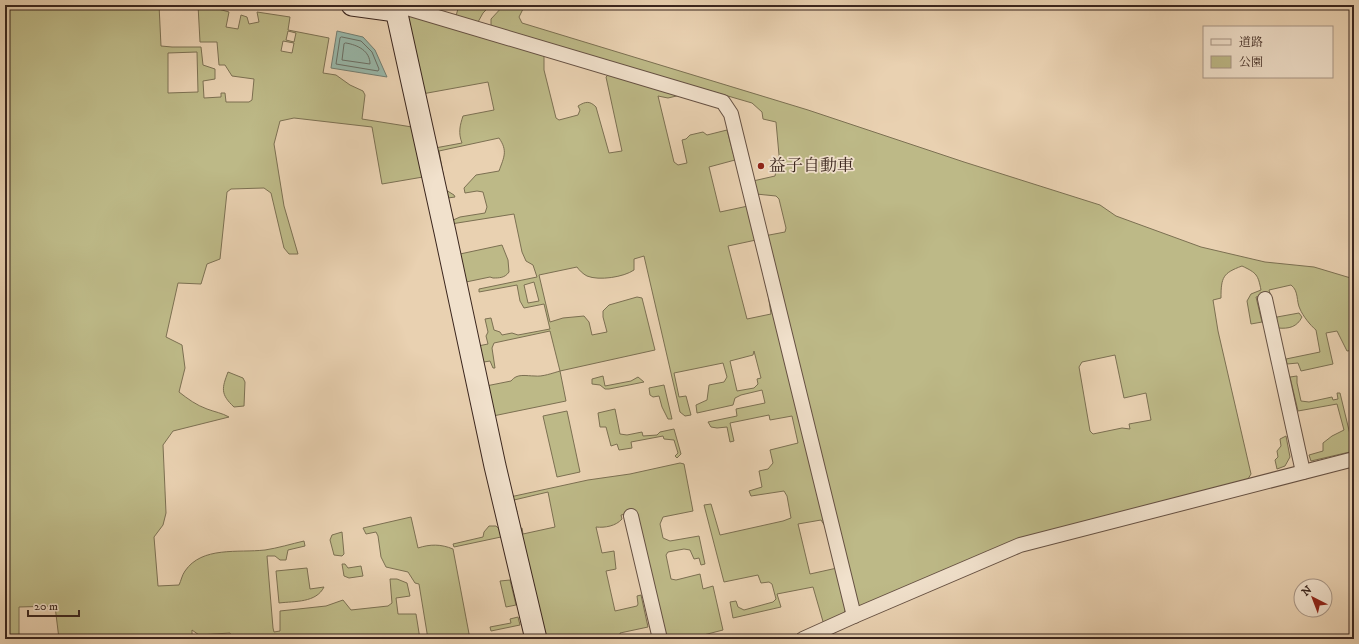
<svg xmlns="http://www.w3.org/2000/svg" width="1359" height="644" font-family="'IM FELL DW Pica','Noto Serif JP',serif">
<style>
.green{fill:#bdb987;stroke:#7c7052;fill-rule:evenodd}
.water{fill:#98b7a9;stroke:#737d71}
.lines{fill:none;stroke-linecap:round;stroke-linejoin:round}
.shore{stroke:#6a6e64;stroke-width:1}
.street-casing{stroke:#665143;stroke-width:16}
.secondary-casing{stroke:#3b261e;stroke-width:23}
.street{stroke:#f1e1cc;stroke-width:14}
.secondary{stroke:#f1e1cc;stroke-width:21}
.poi-dot{fill:#8f2418;stroke:#f1e1cc;stroke-width:1.5}
.labels{text-anchor:middle;dominant-baseline:central;stroke-width:3.5;stroke-linejoin:round;paint-order:stroke}
.poi-label{font-size:17px;fill:#3b261e;stroke:#f1e1cc;text-anchor:start}
</style>
<rect width="100%" height="100%" fill="#e9d1b1"/>
<filter id="stains"><feTurbulence type="fractalNoise" baseFrequency=".005" numOctaves="4"/><feColorMatrix values="0 0 0 0 .2 0 0 0 0 .09 0 0 0 0 .02 0 0 0 .5 -.17"/></filter>
<radialGradient id="worn" r=".72"><stop offset=".6" stop-color="#630" stop-opacity="0"/><stop offset="1" stop-color="#630" stop-opacity=".3"/></radialGradient>
<!-- green -->
<g class="green">
<path d="M 5,5 L 159,5 L 161,46 L 172,47 L 201,47 L 203,65 L 215,69 L 215,79 L 203,81 L 204,98 L 221,97 L 221,93 L 225,93 L 226,102 L 249,102 L 252,100 L 254,79 L 232,76 L 225,65 L 219,65 L 217,42 L 200,42 L 198,5 L 204,5 L 229,12 L 226,27 L 238,29 L 241,15 L 247,17 L 249,24 L 259,22 L 257,12 L 290,17 L 288,30 L 329,38 L 323,73 L 336,75 L 350,85 L 363,91 L 365,95 L 362,119 L 412,127 L 423,177 L 382,184 L 372,127 L 294,118 L 280,121 L 274,144 L 278,169 L 284,206 L 298,254 L 289,254 L 284,248 L 271,193 L 264,188 L 231,189 L 227,192 L 220,259 L 207,264 L 201,284 L 178,283 L 166,337 L 182,345 L 185,368 L 179,392 C 188,399 196,405 207,409 C 215,412 222,413 229,417 L 173,431 L 163,445 L 166,513 L 163,525 L 154,537 L 158,586 L 179,585 C 181,581 182,575 185,571 C 202,546 238,553 265,550 C 278,548 291,544 304,541 L 305,546 L 288,550 L 286,560 L 280,560 L 275,556 L 267,556 L 273,628 L 274,632 L 280,631 L 280,611 L 326,606 L 343,600 L 351,610 L 388,606 L 392,603 L 390,579 L 397,579 L 407,583 L 410,596 L 396,598 L 398,614 L 416,614 L 420,639 L 233,639 L 230,633 L 199,635 L 192,630 L 192,639 L 59,639 L 55,606 L 19,607 L 19,639 L 5,639 ZM 288,31 L 296,33 L 294,42 L 286,40 ZM 283,41 L 294,43 L 292,53 L 281,51 ZM 197,52 L 198,92 L 168,93 L 168,53 Z"/>
<polygon points="459,5 491,5 483,13 478,22 456,16"/>
<path d="M 504,5 L 525,5 L 519,17 L 522,23 L 808,110 L 964,162 L 1100,205 L 1116,216 L 1201,247 L 1265,262 L 1314,267 L 1354,279 L 1354,350 L 1347,351 L 1337,331 L 1326,333 L 1333,364 L 1301,371 L 1298,363 L 1287,364 L 1286,359 L 1320,352 L 1316,330 C 1310,325 1303,316 1300,309 C 1296,301 1299,291 1291,285 L 1269,290 L 1270,294 L 1256,297 L 1262,322 L 1251,324 L 1247,301 L 1251,294 L 1261,290 C 1258,275 1257,273 1242,266 C 1223,273 1221,277 1221,298 L 1213,300 L 1218,331 L 1251,474 L 1248,479 L 1146,507 L 861,607 L 856,602 L 842,552 L 821,520 L 798,524 L 810,574 L 837,568 L 847,607 L 842,616 L 824,625 L 813,587 L 777,594 L 781,607 L 733,618 L 730,602 L 736,601 L 738,607 L 744,610 L 773,602 L 776,599 L 772,584 L 769,582 L 761,583 L 758,575 L 724,582 L 704,505 L 711,504 L 720,535 L 783,521 L 791,518 L 787,496 L 784,491 L 751,496 L 749,491 L 762,487 L 759,471 L 768,469 L 773,463 L 770,450 L 798,443 L 792,416 L 770,420 L 769,415 L 730,423 L 734,441 L 730,442 L 727,427 L 717,428 L 711,427 L 708,422 L 737,416 L 736,409 L 765,403 L 762,390 L 741,395 L 735,398 L 733,405 L 697,413 L 696,405 L 707,400 L 709,385 L 724,382 L 727,377 L 723,363 L 674,373 L 679,397 L 686,396 L 691,415 L 685,416 L 680,412 L 644,256 L 634,259 L 634,270 C 624,277 599,281 587,276 C 583,274 579,270 577,267 L 539,275 L 550,322 L 563,318 L 584,316 L 589,322 L 592,335 L 607,332 L 603,317 L 603,311 L 609,305 L 637,297 L 642,298 L 655,350 L 560,371 L 566,401 L 493,416 L 486,386 L 511,381 C 517,373 526,376 535,376 C 542,377 553,373 560,371 L 550,331 L 494,343 L 492,348 L 495,368 L 493,368 L 490,361 L 484,362 L 481,360 L 478,346 L 488,344 L 486,336 L 488,332 L 485,319 L 491,318 L 494,330 L 500,332 L 502,335 L 512,333 L 518,335 L 550,329 L 544,304 L 524,308 L 520,301 L 517,285 L 479,292 L 479,289 L 537,277 L 533,265 L 526,261 L 522,252 L 514,214 L 451,224 L 451,221 L 460,217 L 485,213 L 487,207 L 483,192 L 477,191 L 465,193 L 464,188 L 476,175 L 499,171 C 504,157 508,151 499,138 L 439,151 L 446,190 L 454,195 L 455,197 L 448,198 L 445,195 L 435,148 L 462,143 C 458,133 460,125 463,116 L 494,110 L 488,82 L 422,94 L 408,18 L 412,15 L 544,55 L 544,70 L 556,118 L 559,120 L 578,115 L 580,110 L 578,106 C 586,101 590,101 596,107 L 609,153 L 622,151 L 606,77 L 610,73 L 685,94 L 668,98 L 658,96 L 674,162 L 678,165 L 687,163 L 682,140 L 686,139 L 690,135 L 703,132 L 707,135 L 727,130 L 735,160 L 709,167 L 720,212 L 748,206 L 756,240 L 728,246 L 747,319 L 771,314 L 763,260 L 764,236 L 785,232 L 786,228 L 779,199 L 776,196 L 756,194 L 753,181 L 775,176 L 779,155 L 776,122 L 763,119 L 762,112 L 752,103 L 491,27 L 491,19 ZM 534,282 L 539,301 L 528,303 L 524,285 ZM 754,351 L 761,378 L 757,379 L 758,384 L 754,388 L 737,391 L 730,361 L 753,355 ZM 1115,355 L 1124,398 L 1146,393 L 1151,420 L 1129,424 L 1130,429 L 1122,428 L 1093,434 L 1090,431 L 1079,367 L 1082,362 Z"/>
<path d="M 502,245 L 508,260 L 509,272 C 505,278 499,278 493,278 L 490,277 L 466,282 L 460,254 Z"/>
<path d="M 1299,313 L 1302,317 C 1297,327 1289,329 1278,328 L 1276,323 L 1277,317 Z"/>
<path d="M 228,372 L 243,378 L 245,382 L 244,406 L 234,407 C 220,394 222,388 228,372 Z"/>
<polygon points="603,376 605,386 631,381 638,377 644,382 609,389 605,389 600,385 592,384 592,379"/>
<polygon points="1297,376 1297,383 1301,401 1309,402 1332,397 1333,400 1338,399 1337,393 1340,393 1354,451 1311,461 1309,455 1323,451 1323,443 1332,436 1344,430 1337,404 1298,411 1290,377"/>
<polygon points="664,385 672,419 668,419 662,407 659,396 653,397 650,395 649,388"/>
<polygon points="615,409 620,434 627,435 642,432 643,436 657,435 660,432 674,429 681,454 677,458 675,456 678,453 674,440 664,439 663,436 631,442 632,448 619,450 617,444 611,446 606,427 600,427 598,413"/>
<polygon points="567,411 580,472 557,477 543,416"/>
<polygon points="1286,436 1290,457 1285,466 1277,469 1275,460 1278,457 1277,451 1281,446 1280,439"/>
<path d="M 680,463 L 684,464 L 693,511 L 663,517 L 660,524 L 663,538 L 670,541 L 699,536 L 705,564 L 701,565 L 699,558 L 694,559 L 690,550 L 684,549 L 668,552 L 666,555 L 671,579 L 676,580 L 700,574 L 703,589 L 713,586 L 723,630 L 688,639 L 665,639 L 636,512 L 621,515 L 622,519 C 616,526 605,528 596,527 L 602,553 L 614,551 L 616,569 L 606,571 L 615,611 L 637,606 L 638,604 L 637,596 L 641,595 L 648,627 L 620,633 L 621,639 L 546,639 L 519,529 L 522,528 L 523,534 L 555,527 L 548,492 L 514,500 L 517,512 L 514,513 L 510,497 L 588,480 L 630,474 Z"/>
<path d="M 411,517 L 418,548 C 430,544 441,544 453,549 L 470,639 L 428,639 L 419,584 L 415,583 L 408,572 L 386,567 L 381,557 L 378,536 L 376,532 L 366,534 L 363,528 Z"/>
<polygon points="489,526 496,526 499,529 501,537 454,547 453,544 483,537 484,532"/>
<polygon points="342,532 344,554 342,556 334,555 330,540 332,535"/>
<polygon points="342,564 345,564 348,568 361,566 363,576 349,578 344,576"/>
<path d="M 307,568 L 310,589 L 324,587 C 316,603 295,601 279,603 L 276,571 Z"/>
<polygon points="510,580 516,605 506,607 500,581"/>
<polygon points="518,617 520,625 491,631 490,627 511,623 510,619"/>
</g>
<!-- water -->
<polygon class="water" points="337,31 363,37 375,50 387,77 331,68"/>
<g class="lines">
<!-- shore -->
<g class="shore">
<polygon points="342,37 361,41 372,52 379,69 378,71 336,64 340,38"/>
<path d="M 346,43 C 358,45 370,51 370,64 L 342,60 L 344,44 Z"/>
</g>
<!-- street casing -->
<g class="street-casing">
<g id="street">
<polyline points="397,5 723,102 731,114 854,616"/>
<polyline points="1265,299 1303,472"/>
<polyline points="631,516 660,639"/>
<polyline points="803,639 854,616 1020,545 1354,459"/>
</g>
</g>
<!-- secondary casing -->
<g class="secondary-casing">
<g id="secondary">
<polyline points="352,5 396,11"/>
<polyline points="395,5 445,232 495,466 536,639"/>
</g>
</g>
<!-- street -->
<use href="#street" class="street"/>
<!-- secondary -->
<use href="#secondary" class="secondary"/>
</g>
<!-- markers -->
<circle class="poi-dot" cx="761" cy="166" r="4"/>
<g class="labels">
<!-- poi labels -->
<g class="poi-label">
<text x="769" y="166">益子自動車</text>
</g>
</g>
<!-- margin -->
<rect width="1359" height="644" fill="none" stroke="#e9d1b1" stroke-width="20"/>
<rect x="6" y="6" width="1347" height="632" fill="none" stroke="#3b261e" stroke-width="2"/>
<rect x="10" y="10" width="1339" height="624" fill="none" stroke="#3b261e"/>
<!-- legend -->
<rect x="1203" y="26" width="130" height="52" fill="#f1e1cc" stroke="#a89686"/>
<rect x="1211" y="39" width="20" height="6" fill="#f1e1cc" stroke="#a89686"/>
<text x="1239" y="46" font-size="12" fill="#3b261e">道路</text>
<rect x="1211" y="56" width="20" height="12" fill="#bdb987" stroke="#a89686"/>
<text x="1239" y="66" font-size="12" fill="#3b261e">公園</text>
<!-- north arrow -->
<g transform="translate(1313 598) rotate(318)"><circle r="19" fill="#f1e1cc" stroke="#a89686"/>
<path d="M0-3L7 15L0 10L-7 15Z" fill="#8f2418"/>
<text y="-6" font-size="11" font-weight="bold" text-anchor="middle" fill="#3b261e">N</text>
</g>
<!-- scale -->
<path d="M28 610v6h51v-6" fill="none" stroke="#3b261e" stroke-width="2"/>
<text x="34" y="610" font-size="12" fill="#3b261e" stroke="#f1e1cc" stroke-width="3" paint-order="stroke">20 m</text>
<rect width="100%" height="100%" filter="url(#stains)"/>
<rect width="100%" height="100%" fill="url(#worn)"/>
</svg>
